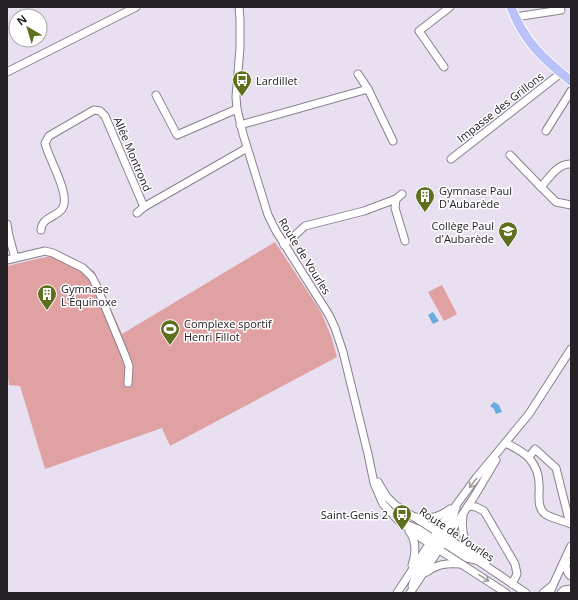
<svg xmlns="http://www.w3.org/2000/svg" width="578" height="600" font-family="'Open Sans',sans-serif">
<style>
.pitch{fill:#dfa1a1}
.water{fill:#69addf}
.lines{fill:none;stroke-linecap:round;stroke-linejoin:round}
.minor-casing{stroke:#88808e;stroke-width:9}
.major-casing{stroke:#fff;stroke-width:11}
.minor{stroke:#fff;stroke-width:7}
.major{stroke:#bbc2f9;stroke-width:9}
.oneway{stroke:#9c9b9d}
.labels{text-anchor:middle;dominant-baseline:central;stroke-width:3;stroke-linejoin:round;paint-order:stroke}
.poi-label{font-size:11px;fill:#242026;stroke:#fff;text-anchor:start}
.street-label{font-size:11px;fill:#242026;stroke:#fff}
</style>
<rect width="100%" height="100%" fill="#e8dff0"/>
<!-- pitch -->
<g class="pitch">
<polygon points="275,242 321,312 331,336 337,357 170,446 162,428 45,469 20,386 9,385 7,369 7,266 63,253 94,271 122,334"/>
<polygon points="442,285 457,314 444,321 428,292"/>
</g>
<!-- water -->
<g class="water">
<polygon points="433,312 439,321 433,324 428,315"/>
<polygon points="494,402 499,405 502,412 496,414 494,409 490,406"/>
</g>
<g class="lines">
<!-- minor casing -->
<g class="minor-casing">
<g id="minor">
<polyline points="239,7 240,19 240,48 236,97 237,109 243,134 268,215 276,231 329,315 335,328 343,352 368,454 374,483 383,504 397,519 418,536 506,593"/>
<polyline points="515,17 561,10"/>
<polyline points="444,67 419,31 450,7"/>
<polyline points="7,72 136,7"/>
<polyline points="358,74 368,89"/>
<polyline points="156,95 177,135 237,109"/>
<polyline points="240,125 368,89 393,141"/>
<polyline points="546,131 571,91"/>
<polyline points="510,155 541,187"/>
<polyline points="451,159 561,73"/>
<path d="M 571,164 C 558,163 549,178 541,187 L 556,202 L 571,205"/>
<polyline points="396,199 395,208 405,241"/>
<polyline points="137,213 144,207 247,148"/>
<polyline points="7,224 9,236 15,258"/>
<path d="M 41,230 C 42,217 55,218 62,209 C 72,196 48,158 45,143 L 49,136 L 94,110 L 100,111 L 105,116 L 144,207"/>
<polyline points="284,245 305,226 364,211 396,199 402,194"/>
<polyline points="7,260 45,251 53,253 83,268 92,277 96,285 125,355 129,366 128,383"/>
<path d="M 506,443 C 513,447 524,452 529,458 C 535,465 539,475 539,484 C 540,493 536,507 545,514 C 551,518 564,521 571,524"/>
<polyline points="529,457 535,449 556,468 568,516 571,518"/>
<polyline points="378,482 387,497 395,505 455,543 470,553 477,560 526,593"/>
<polyline points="468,506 476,507 484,511 515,564 517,574 512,584"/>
<path d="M 463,516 C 461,526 463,541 471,549 C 476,554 482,558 486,564"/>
<path d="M 415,517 C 428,520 440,517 450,509"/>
<polyline points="408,525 418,529 435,540 444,543 467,558 476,560"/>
<path d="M 409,531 C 416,540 416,553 412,565"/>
<path d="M 567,561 C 565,566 566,572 571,576"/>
<path d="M 427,572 C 437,564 447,563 460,564"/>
<polyline points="412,586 416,574 435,547 439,537 453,517 456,508"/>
<polyline points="397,593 443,523 476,478 529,414 571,349"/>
<polyline points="410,593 474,497 496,460"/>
<polyline points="543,593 553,585"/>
<polyline points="550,593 553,585 571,546"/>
<polyline points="561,593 564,590 571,589"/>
</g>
</g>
<!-- major casing -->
<g class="major-casing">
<path id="major" d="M 511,7 C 524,41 543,59 571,81"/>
</g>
<!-- minor -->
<use href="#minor" class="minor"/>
<!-- major -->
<use href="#major" class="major"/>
</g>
<!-- one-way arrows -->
<defs><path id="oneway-shaft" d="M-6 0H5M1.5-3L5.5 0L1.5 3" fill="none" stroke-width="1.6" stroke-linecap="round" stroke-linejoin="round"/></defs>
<g class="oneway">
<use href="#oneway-shaft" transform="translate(473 483) rotate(128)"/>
<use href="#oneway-shaft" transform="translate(484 578) rotate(34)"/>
</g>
<!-- icons -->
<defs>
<g id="bus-pin" transform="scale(1)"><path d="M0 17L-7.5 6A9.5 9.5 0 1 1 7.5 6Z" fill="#5e701e" stroke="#fff"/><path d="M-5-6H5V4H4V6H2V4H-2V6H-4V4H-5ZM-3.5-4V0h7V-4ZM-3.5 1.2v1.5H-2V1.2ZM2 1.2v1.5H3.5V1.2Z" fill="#fff"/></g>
<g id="building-pin" transform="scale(1)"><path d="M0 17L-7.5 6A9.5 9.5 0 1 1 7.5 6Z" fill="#5e701e" stroke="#fff"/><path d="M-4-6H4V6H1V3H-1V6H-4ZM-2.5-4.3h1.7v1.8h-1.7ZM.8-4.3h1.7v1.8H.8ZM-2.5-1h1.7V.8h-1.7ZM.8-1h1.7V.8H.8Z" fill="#fff"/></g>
<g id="school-pin" transform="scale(1)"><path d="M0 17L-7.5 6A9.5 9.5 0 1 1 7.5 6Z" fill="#5e701e" stroke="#fff"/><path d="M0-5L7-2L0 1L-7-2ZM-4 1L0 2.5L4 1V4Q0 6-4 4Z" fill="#fff"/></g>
<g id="stadium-pin" transform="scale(1)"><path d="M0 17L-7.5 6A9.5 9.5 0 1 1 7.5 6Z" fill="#5e701e" stroke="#fff"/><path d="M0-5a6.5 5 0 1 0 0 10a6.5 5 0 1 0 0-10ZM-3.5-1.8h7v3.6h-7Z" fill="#fff"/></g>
</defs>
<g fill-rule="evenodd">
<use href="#bus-pin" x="242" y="80"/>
<use href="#building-pin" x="425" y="196"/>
<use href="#school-pin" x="508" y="231"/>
<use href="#building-pin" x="47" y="294"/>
<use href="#stadium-pin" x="170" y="329"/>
<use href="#bus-pin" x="402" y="514"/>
</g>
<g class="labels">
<!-- poi labels -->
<g class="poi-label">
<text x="256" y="80">Lardillet</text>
<text x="439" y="190">Gymnase Paul<tspan x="439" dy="13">D'Aubarède</tspan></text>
<text x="494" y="225" text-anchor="end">Collège Paul<tspan x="494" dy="13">d'Aubarède</tspan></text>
<text x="61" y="288">Gymnase<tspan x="61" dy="13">L'Équinoxe</tspan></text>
<text x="184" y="323">Complexe sportif<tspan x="184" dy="13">Henri Fillot</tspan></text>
<text x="388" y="514" text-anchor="end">Saint-Genis 2</text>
</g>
<!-- street labels -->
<g class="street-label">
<text transform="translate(500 107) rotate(-38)">Impasse des Grillons</text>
<text transform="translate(133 154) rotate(67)">Allée Montrond</text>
<text transform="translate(305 256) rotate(58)">Route de Vourles</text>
<text transform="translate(457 534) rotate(34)">Route de Vourles</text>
</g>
</g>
<!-- border -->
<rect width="578" height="600" fill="none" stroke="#242026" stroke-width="16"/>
<!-- north arrow -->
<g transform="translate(28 28) rotate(322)"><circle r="19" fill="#ffffff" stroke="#a7a6a8"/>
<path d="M0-3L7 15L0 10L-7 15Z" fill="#5e701e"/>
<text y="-6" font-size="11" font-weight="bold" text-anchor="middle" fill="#242026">N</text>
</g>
</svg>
